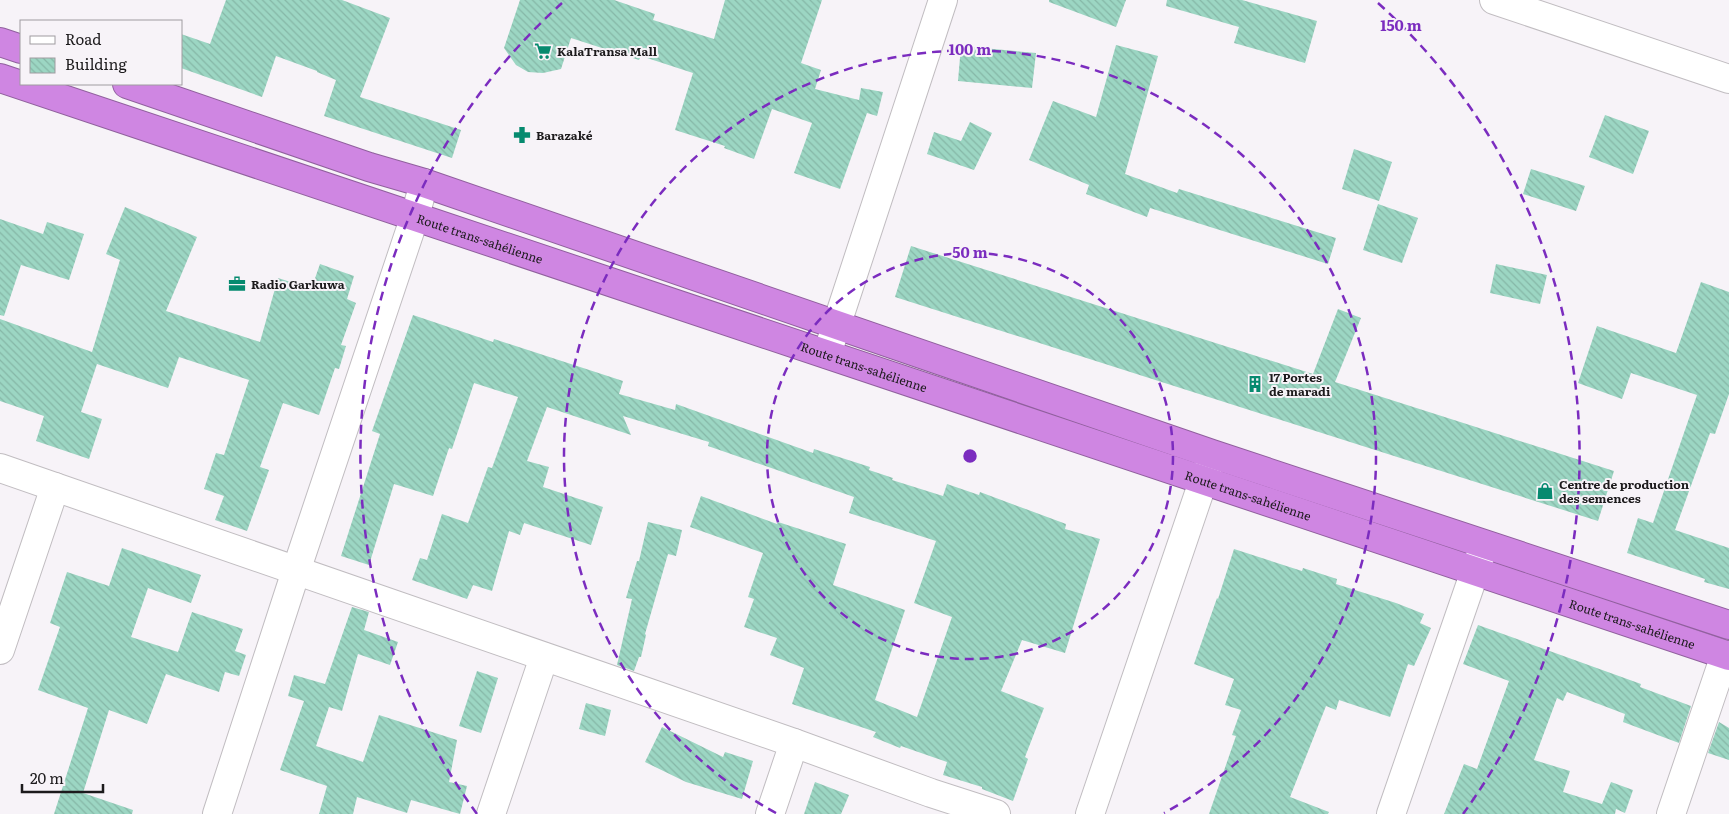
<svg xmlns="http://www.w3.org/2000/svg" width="1729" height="814" font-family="Literata,serif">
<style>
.building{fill:url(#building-back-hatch)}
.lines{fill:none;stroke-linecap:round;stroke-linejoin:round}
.minor-casing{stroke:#c1bdc1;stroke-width:30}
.highway-casing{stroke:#90609d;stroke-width:30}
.minor{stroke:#fff;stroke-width:28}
.highway{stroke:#cf86e2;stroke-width:28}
.ring{fill:none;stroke:#7b2cbf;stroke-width:2.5;stroke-dasharray:9 6}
.labels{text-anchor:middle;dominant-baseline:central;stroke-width:4;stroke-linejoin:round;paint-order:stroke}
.poi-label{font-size:12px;font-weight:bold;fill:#1c1a1c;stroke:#f7f3f8;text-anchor:start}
.street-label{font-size:12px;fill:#1c1a1c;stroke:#f7f3f8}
.centre{fill:#7b2cbf;stroke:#f7f3f8;stroke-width:2.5}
.ring-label{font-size:15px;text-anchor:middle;font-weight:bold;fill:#7b2cbf;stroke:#f7f3f8;stroke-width:4;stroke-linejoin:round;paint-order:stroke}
</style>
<defs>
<pattern id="building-back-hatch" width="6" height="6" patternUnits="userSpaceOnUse" patternTransform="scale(1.25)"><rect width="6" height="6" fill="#9cd6c3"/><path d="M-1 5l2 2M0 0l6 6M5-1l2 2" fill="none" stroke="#86b7a7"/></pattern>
</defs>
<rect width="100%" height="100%" fill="#f7f3f8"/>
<!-- building -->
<g class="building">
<polygon points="226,0 342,0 390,18 360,97 461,130 452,158 324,116 336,80 317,72 317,71 276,56 262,97 181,68 181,34 210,44"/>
<polygon points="520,0 614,0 655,14 653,20 714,39 725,0 822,0 801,63 821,70 815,89 859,100 861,88 883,92 877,116 867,113 840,189 794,173 812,123 772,109 754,159 724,148 725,146 675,130 693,73 641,56 639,60 571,38 561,69 543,73 528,72 516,65 504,48"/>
<polygon points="1049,0 1126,0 1116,27 1049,2"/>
<polygon points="1167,0 1242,0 1317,21 1305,63 1234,43 1239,27 1166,6"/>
<polygon points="1116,45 1158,56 1125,174 1177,193 1179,189 1336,238 1328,264 1150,208 1147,217 1086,194 1089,185 1029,160 1053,101 1096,117"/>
<polygon points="961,46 1036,53 1032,88 958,81"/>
<polygon points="1605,115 1649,131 1633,174 1589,157"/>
<polygon points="970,122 992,133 974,170 927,154 934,132 961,141"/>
<polygon points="1354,149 1392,162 1379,201 1342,189"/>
<polygon points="1531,169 1585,186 1576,211 1523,194"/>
<polygon points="1378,204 1418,218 1402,263 1363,250"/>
<polygon points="125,207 197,237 166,311 260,342 278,278 300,285 301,283 312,287 320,264 354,276 347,299 356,303 341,345 346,346 339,369 335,368 319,415 283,403 260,467 269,470 247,531 215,520 224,496 204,489 216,453 224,455 249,380 179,357 168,388 97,364 81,412 102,419 89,459 36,441 44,416 0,401 0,319 92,352 120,260 106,254"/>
<polygon points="0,219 43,234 47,222 84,234 69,280 21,265 4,316 0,315"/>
<polygon points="911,246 1313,374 1338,309 1361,318 1335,382 1614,471 1598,521 895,297"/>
<polygon points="1496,264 1547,275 1540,304 1490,293"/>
<polygon points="1701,282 1729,292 1729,394 1715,434 1710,433 1675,530 1729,548 1729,589 1704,582 1705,579 1627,553 1638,518 1653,523 1697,395 1631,373 1622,399 1578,383 1597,326 1676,353"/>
<polygon points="413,315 493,342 494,339 623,381 619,394 675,410 676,404 813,453 814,449 870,467 869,470 893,478 892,480 943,496 947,484 979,495 980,492 1066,524 1065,529 1100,539 1065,653 1022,640 1001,691 1044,708 1025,757 1028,759 1013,801 982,789 982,787 943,775 947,762 901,746 900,748 873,737 876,732 792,704 804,668 770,655 777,638 744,627 754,599 748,597 763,553 690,527 701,496 777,524 778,522 846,544 833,585 905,610 875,700 917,717 952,617 914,603 936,541 849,513 854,497 708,446 709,442 623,416 631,435 547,407 527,461 549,467 543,487 603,507 591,545 524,523 520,535 509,531 492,591 473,585 467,599 412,580 420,558 427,560 442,514 468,523 488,467 492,468 518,397 474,383 452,449 449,448 433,496 394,484 369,565 341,556 380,434 372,431"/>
<polygon points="648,522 682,530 676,556 668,554 645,634 646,635 641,657 639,657 634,671 617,665 632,599 626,598 637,561 639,561"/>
<polygon points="122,548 201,575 191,603 148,588 131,637 178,652 192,612 243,629 235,651 246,655 239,676 225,672 219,692 166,674 147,724 109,710 83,793 133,810 132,814 54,814 88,708 38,690 60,627 50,623 67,572 109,586"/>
<polygon points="1234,549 1302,571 1303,568 1337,579 1336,584 1396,603 1424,614 1420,623 1431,628 1414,666 1408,664 1390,717 1339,700 1336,710 1326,706 1290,797 1329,812 1328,814 1209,814 1236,736 1232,735 1241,710 1225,705 1234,679 1194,664 1217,598 1218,599"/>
<polygon points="352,607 369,612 364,630 398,642 390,665 358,654 342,711 329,707 316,746 363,762 379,715 457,740 449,782 467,786 460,814 411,800 407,813 357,797 353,814 319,814 327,786 280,770 304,701 288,696 294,675 325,684"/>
<polygon points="1478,625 1641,684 1640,687 1691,706 1679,743 1623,722 1625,714 1567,692 1563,701 1557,698 1534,760 1570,771 1563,792 1602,804 1611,782 1633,790 1625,813 1616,809 1615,814 1444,814 1464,764 1477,769 1509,681 1463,664"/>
<polygon points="477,671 498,678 481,733 459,726"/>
<polygon points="586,703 611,710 605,736 579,729"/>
<polygon points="1719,722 1729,728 1729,760 1708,753"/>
<polygon points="662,727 723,757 725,752 753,761 742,799 686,782 645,762"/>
<polygon points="815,782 849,795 841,814 804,814"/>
</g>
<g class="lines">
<!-- minor casing -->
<g class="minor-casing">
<g id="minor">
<polyline points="1494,0 1729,79"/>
<polyline points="827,354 943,0"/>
<polyline points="0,468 794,743 931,793 996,814"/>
<polyline points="0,650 55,487"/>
<polyline points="217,814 296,571 415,216 424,183"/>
<polyline points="491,814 544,657"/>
<polyline points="770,814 794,743"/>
<polyline points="1090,814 1211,458"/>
<polyline points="1391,814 1483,548"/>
<polyline points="1671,814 1725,655"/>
</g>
</g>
<!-- highway casing -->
<g class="highway-casing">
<g id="highway">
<polyline points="0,42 21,49"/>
<path id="s1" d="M 0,78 L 1729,656"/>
<polyline points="127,84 369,167 424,183 1212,454 1729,625"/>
</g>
</g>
<!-- minor -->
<use href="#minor" class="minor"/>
<!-- highway -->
<use href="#highway" class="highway"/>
</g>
<!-- distance rings -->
<g class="ring">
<circle cx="970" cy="456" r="203"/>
<path d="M776 813A406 406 0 1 1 1164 813"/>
<path d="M477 814A609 609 0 0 1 562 3M1378 3A609 609 0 0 1 1463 814"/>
</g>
<!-- icons -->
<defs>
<g id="supermarket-bare" transform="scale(1.35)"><path d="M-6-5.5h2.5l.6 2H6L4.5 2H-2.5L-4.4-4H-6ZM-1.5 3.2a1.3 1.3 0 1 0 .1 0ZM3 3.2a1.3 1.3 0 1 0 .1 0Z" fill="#068a6f" stroke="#f7f3f8" stroke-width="2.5" paint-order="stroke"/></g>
<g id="pharmacy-bare" transform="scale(1.35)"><path d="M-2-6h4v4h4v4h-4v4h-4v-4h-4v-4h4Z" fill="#068a6f" stroke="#f7f3f8" stroke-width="2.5" paint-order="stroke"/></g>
<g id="office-bare" transform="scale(1.35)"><path d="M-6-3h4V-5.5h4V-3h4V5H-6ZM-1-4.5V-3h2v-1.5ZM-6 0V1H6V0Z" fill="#068a6f" stroke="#f7f3f8" stroke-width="2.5" paint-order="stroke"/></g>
<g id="building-bare" transform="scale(1.35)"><path d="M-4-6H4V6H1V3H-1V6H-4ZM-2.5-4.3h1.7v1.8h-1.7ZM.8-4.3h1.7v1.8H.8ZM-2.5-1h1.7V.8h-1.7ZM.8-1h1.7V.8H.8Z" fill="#068a6f" stroke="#f7f3f8" stroke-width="2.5" paint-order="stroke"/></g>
<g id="shop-bare" transform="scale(1.35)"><path d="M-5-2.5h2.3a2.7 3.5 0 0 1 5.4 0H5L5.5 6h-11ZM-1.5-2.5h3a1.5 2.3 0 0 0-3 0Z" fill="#068a6f" stroke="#f7f3f8" stroke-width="2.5" paint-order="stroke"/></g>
</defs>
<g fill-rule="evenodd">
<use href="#supermarket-bare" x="543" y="51"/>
<use href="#pharmacy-bare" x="522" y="135"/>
<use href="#office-bare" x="237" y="284"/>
<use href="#building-bare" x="1255" y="384"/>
<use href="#shop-bare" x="1545" y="491"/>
</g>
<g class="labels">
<!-- poi labels -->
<g class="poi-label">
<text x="557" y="51">KalaTransa Mall</text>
<text x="536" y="135">Barazaké</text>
<text x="251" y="284">Radio Garkuwa</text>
<text x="1269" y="377">17 Portes<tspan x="1269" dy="14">de maradi</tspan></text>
<text x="1559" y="484">Centre de production<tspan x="1559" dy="14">des semences</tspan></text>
</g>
<!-- street labels -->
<g class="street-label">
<text stroke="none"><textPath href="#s1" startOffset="506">Route trans-sahélienne</textPath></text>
<text stroke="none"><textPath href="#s1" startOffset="911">Route trans-sahélienne</textPath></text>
<text stroke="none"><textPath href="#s1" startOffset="1316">Route trans-sahélienne</textPath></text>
<text stroke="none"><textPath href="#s1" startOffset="1721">Route trans-sahélienne</textPath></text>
</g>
</g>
<circle cx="970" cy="456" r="8" class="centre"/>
<g class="ring-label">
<text x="1401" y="31">150 m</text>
<text x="970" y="55">100 m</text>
<text x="970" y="258">50 m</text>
</g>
<!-- legend -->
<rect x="20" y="20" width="162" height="65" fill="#f7f3f8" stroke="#9f9ca0"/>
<rect x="30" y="36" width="25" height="8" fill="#ffffff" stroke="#9f9ca0"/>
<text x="65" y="45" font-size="15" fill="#1c1a1c">Road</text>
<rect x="30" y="58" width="25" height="15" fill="url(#building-back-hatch)" stroke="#9f9ca0"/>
<text x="65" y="70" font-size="15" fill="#1c1a1c">Building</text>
<!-- scale -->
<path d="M22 784v8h81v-8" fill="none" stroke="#1c1a1c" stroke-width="2.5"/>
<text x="30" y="784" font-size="15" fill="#1c1a1c" stroke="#f7f3f8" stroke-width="4" paint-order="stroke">20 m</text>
</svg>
